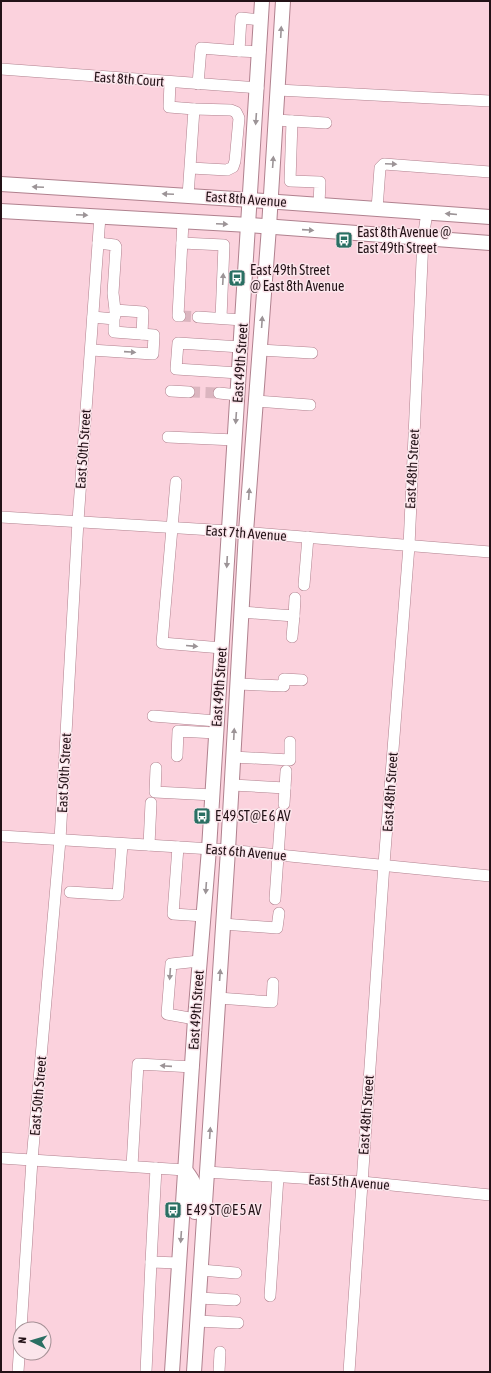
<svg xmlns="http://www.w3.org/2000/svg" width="491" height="1373" font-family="'Asap Condensed',sans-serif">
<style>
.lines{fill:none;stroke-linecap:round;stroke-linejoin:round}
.minor-tunnel{stroke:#dbb5bf;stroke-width:11;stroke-dasharray:11 5.5;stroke-linecap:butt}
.minor-casing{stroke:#b0818e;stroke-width:12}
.major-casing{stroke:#b0818e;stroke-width:16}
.minor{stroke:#fff;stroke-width:11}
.major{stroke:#fff;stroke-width:14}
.oneway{fill:#9c9497}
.labels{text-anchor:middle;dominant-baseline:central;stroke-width:3;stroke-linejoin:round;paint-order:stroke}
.street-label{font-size:14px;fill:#231217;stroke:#fbe5eb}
.poi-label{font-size:14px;fill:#231217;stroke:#fbe5eb;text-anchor:start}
</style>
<rect width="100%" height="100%" fill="#fbd2dd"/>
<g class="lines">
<!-- minor-tunnel -->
<g class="minor-tunnel">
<polyline points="180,316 198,317"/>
<polyline points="189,392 219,393"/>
</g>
<!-- minor casing -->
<g class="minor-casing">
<g id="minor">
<polyline points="260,52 239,51 241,18 261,20"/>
<polyline points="1,69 258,88"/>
<polyline points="170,82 169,107 194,109 188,196"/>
<polyline points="198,84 201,48 239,51"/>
<polyline points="278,90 490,101"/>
<polyline points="276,120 326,123"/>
<polyline points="292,121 290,181 320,182 319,204"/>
<polyline points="191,168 227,170 233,167 235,161 239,118 236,112 231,110 194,109"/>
<polyline points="377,209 380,168 384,164 490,172"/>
<polyline points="98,243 115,245 116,247 113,293 115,310"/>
<polyline points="182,243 224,245 221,318"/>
<polyline points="115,316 115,310 143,312 142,334"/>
<polyline points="180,316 178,316 183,222"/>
<polyline points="198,317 243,320"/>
<polyline points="91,350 153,354 154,335 114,332 114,319 93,317"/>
<polyline points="260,350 312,353"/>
<polyline points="239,373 176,369 178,343 241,347"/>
<polyline points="171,391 189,392"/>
<polyline points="219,393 238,395"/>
<polyline points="256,401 310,405"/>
<polyline points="168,437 235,440"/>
<polyline points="176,482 162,643 222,648"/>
<polyline points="1,517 229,531 490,552"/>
<polyline points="304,585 308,537"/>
<polyline points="241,612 294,616 295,598"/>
<polyline points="292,637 294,616"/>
<polyline points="237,684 284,686 284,679 302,680"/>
<polyline points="153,716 217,721"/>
<polyline points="177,756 178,731 216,733"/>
<polyline points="233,757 290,760 290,742"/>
<polyline points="156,768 155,792 213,795"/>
<polyline points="232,785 285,788 286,771"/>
<polyline points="284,804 285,788"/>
<polyline points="1,836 228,850 490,876"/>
<polyline points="149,845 151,803"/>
<polyline points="178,847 173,914 204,916"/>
<polyline points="70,892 118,895 122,844"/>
<polyline points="275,899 281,813"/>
<polyline points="223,924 277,928 279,913"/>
<polyline points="218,998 272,1002 273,983"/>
<polyline points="195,1019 167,1014 171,964 199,961"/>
<polyline points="1,1158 185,1170"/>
<polyline points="132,1166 138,1064 193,1067"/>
<polyline points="156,1168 151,1262 179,1263"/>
<polyline points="207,1172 362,1182 490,1195"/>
<polyline points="201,1270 236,1273"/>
<polyline points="270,1296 278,1177"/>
<polyline points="199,1298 235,1300"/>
<polyline points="197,1321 238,1323"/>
<polyline points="21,1329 32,1160 60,840 78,521 100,216"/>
<polyline points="18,1372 20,1342"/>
<polyline points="146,1372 151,1262"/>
<polyline points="219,1372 220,1352"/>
<polyline points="349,1372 384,864 409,546 423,239 427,212"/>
</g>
</g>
<!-- major casing -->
<g class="major-casing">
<g id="major">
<polyline points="1,184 251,200 490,217"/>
<polyline points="1,211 249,225 490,243"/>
<path d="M 185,1170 C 199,1187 196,1192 195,1212"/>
<polyline points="172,1372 195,1019 209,849 262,1"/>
<polyline points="194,1372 228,850 246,532 269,227 283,1"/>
</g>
</g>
<!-- minor -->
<use href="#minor" class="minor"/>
<!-- major -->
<use href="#major" class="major"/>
</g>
<!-- one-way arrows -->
<defs><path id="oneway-solid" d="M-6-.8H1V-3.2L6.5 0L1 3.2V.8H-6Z"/></defs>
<g class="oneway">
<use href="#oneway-solid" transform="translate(281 32) rotate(-87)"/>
<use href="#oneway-solid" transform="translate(256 119) rotate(94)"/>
<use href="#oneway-solid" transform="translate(273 162) rotate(-86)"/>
<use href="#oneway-solid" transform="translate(391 164) rotate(2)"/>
<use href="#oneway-solid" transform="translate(38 187) rotate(-177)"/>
<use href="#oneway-solid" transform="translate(168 194) rotate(-177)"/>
<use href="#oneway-solid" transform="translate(451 214) rotate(-175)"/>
<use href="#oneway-solid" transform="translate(82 215) rotate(3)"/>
<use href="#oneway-solid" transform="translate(222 224) rotate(3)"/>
<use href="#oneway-solid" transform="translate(308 230) rotate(4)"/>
<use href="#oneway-solid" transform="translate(223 279) rotate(-87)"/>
<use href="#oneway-solid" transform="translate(262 322) rotate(-86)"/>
<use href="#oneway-solid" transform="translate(130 352) rotate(4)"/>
<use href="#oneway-solid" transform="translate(236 418) rotate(94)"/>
<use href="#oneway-solid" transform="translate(249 494) rotate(-86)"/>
<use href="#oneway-solid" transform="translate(227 562) rotate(93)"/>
<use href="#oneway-solid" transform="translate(192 646) rotate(5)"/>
<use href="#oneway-solid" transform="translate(234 734) rotate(-87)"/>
<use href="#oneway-solid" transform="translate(206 888) rotate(94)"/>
<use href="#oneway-solid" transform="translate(170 974) rotate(94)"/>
<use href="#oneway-solid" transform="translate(220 975) rotate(-86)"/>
<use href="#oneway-solid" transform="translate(166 1066) rotate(-176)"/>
<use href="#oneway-solid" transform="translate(210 1133) rotate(-86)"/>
<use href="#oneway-solid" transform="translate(181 1237) rotate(94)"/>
</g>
<!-- icons -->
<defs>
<g id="bus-square" transform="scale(0.9)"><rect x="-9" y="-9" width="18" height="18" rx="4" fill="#2a6f63" stroke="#fbe5eb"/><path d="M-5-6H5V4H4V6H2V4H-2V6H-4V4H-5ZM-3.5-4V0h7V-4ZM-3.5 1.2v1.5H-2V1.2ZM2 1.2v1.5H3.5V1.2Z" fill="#fff"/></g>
</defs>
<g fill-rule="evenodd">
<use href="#bus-square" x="344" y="240"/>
<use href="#bus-square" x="237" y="278"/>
<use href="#bus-square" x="202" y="816"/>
<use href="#bus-square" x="173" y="1210"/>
</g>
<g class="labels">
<!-- street labels -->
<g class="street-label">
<text transform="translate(129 79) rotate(4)">East 8th Court</text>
<text transform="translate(246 199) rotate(4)">East 8th Avenue</text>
<text transform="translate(240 363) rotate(-86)">East 49th Street</text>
<text transform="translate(83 449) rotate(-86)">East 50th Street</text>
<text transform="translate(412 469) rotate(-87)">East 48th Street</text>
<text transform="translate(246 533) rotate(4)">East 7th Avenue</text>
<text transform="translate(219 687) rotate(-86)">East 49th Street</text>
<text transform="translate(64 773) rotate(-87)">East 50th Street</text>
<text transform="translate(390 792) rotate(-86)">East 48th Street</text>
<text transform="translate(246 852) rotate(5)">East 6th Avenue</text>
<text transform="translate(196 1010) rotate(-86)">East 49th Street</text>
<text transform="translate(38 1096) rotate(-85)">East 50th Street</text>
<text transform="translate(366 1115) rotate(-86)">East 48th Street</text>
<text transform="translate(349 1182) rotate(4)">East 5th Avenue</text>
</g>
<!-- poi labels -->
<g class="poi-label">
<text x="357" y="232">East 8th Avenue @<tspan x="357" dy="16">East 49th Street</tspan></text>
<text x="250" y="270">East 49th Street<tspan x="250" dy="16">@ East 8th Avenue</tspan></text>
<text x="215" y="816">E 49 ST@E 6 AV</text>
<text x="186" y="1210">E 49 ST@E 5 AV</text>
</g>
</g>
<!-- border -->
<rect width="491" height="1373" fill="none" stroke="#231217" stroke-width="4"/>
<!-- north arrow -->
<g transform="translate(32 1341) rotate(275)"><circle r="19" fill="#fbe5eb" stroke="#a59196"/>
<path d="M0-3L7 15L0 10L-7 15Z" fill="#2a6f63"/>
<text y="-6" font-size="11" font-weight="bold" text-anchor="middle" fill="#231217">N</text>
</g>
</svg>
